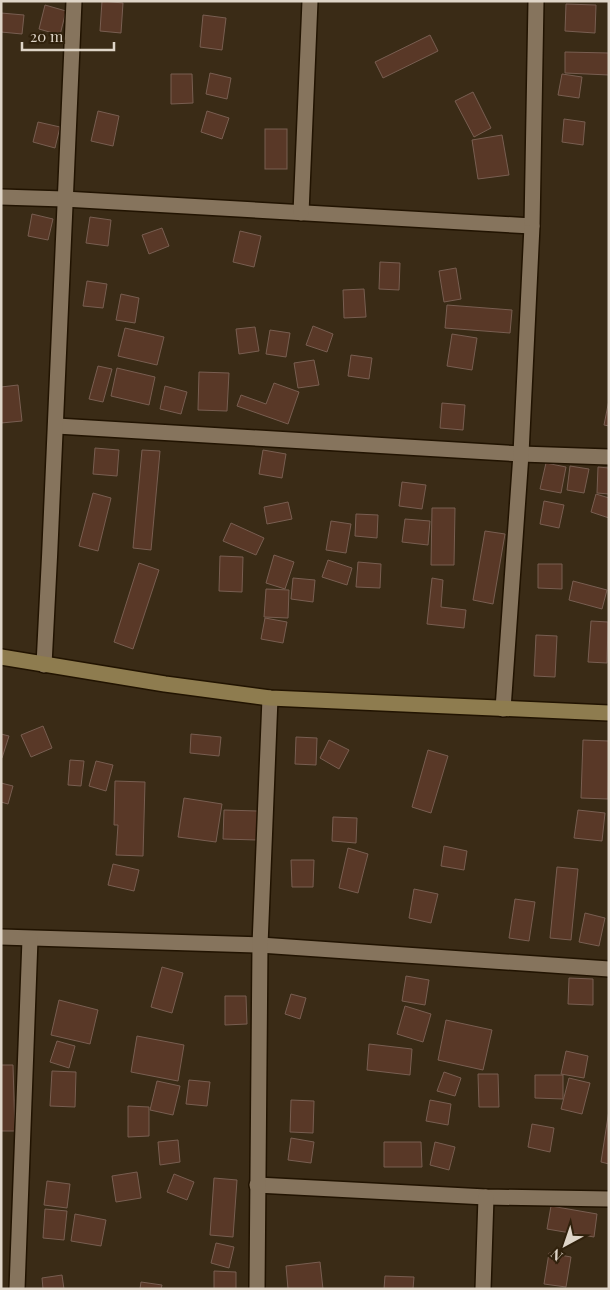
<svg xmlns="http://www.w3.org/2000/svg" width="610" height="1290" font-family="'Playfair Display',serif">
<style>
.building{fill:#593827;stroke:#785e51}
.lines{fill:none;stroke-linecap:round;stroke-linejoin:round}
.street-casing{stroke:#211301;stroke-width:18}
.secondary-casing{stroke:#211301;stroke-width:18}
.street{stroke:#86745d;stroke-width:15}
.secondary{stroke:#8e7c4f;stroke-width:15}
</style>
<rect width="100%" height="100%" fill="#3a2b16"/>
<!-- building -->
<g class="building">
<polygon points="102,1 123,3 121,33 100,31"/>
<polygon points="566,4 596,5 595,33 565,31"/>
<polygon points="45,5 66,11 60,35 39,29"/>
<polygon points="1,13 24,15 22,34 1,32"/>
<polygon points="203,15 226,18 222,50 200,47"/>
<polygon points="430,35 438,51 383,78 375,62"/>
<polygon points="565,52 609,53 609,75 565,73"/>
<polygon points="210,73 231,78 227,99 206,94"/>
<polygon points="171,74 192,74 193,103 171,104"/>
<polygon points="562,74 582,77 579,98 558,95"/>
<polygon points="473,92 491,128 474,137 455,101"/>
<polygon points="98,111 119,116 113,146 91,141"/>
<polygon points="207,111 229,118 222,139 201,132"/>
<polygon points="564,119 585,122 583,145 562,142"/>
<polygon points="38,122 60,127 55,148 33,142"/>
<rect x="265" y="129" width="22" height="40"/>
<polygon points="502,135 509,175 478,179 472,140"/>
<polygon points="32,214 53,219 48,240 28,236"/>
<polygon points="90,217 111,220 108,246 86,243"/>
<polygon points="162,228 169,246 149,254 142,235"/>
<polygon points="240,231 261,236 254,267 233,262"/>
<polygon points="380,262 400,263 399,290 379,289"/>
<polygon points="456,268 461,299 444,302 439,271"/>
<polygon points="87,281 107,284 103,308 83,306"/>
<polygon points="364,289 366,317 344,318 343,290"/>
<polygon points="121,294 139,298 135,323 116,320"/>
<polygon points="447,305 512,310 510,333 445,328"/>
<polygon points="313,326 333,334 327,352 306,345"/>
<polygon points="255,327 259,351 239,354 236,329"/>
<polygon points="125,328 164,337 157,365 118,356"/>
<polygon points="270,330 290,333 286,357 266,354"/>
<polygon points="452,334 477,338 472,370 447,366"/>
<polygon points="351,355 372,358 369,379 348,376"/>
<polygon points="314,360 319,385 298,388 294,363"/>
<polygon points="98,366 112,369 103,402 89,399"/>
<polygon points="117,368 155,377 149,405 111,396"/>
<polygon points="199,372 229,373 227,411 198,410"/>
<polygon points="274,383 299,392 288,424 237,406 241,395 266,404"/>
<polygon points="18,385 22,421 1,423 1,387"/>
<polygon points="165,386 187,392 181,414 160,409"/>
<polygon points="609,400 609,426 604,425"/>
<polygon points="442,403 465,405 463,430 440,428"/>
<polygon points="95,448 119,450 117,476 93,474"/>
<polygon points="142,450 160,451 151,550 133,548"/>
<polygon points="263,450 286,454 282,478 259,474"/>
<polygon points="546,463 566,467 561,493 540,489"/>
<polygon points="570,466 589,469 584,493 567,490"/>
<polygon points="598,467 609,468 609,494 597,493"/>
<polygon points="402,482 426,485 422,509 399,506"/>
<polygon points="93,493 111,498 98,551 79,546"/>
<polygon points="596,494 609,498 609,518 591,512"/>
<polygon points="544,501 564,505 559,528 540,524"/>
<polygon points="288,502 292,519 267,524 264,507"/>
<polygon points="432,508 455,508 454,565 431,565"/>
<polygon points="356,514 378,515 377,538 355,536"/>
<polygon points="405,519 430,521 428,545 402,542"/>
<polygon points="331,521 351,524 346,553 326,550"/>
<polygon points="231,523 264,538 256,555 223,541"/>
<polygon points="485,531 505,534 493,604 473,600"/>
<polygon points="274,555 294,562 285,589 266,583"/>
<polygon points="220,556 243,557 242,592 219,591"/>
<polygon points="328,560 352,568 347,585 322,577"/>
<polygon points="358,562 381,564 380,588 356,587"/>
<polygon points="139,563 159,570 133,649 114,642"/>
<polygon points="538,564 562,564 562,589 538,588"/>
<polygon points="293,578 315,580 313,602 291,599"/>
<polygon points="432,578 443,580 441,607 466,610 464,628 427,624"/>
<polygon points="573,581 607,590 602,609 569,600"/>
<polygon points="266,589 289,590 288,618 264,617"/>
<polygon points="265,618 287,622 283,643 261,639"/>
<polygon points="591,621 608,622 607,663 588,662"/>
<polygon points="536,635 557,636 555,677 534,676"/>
<polygon points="43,726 52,748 31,757 21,735"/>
<polygon points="1,734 9,736 2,758 1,757"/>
<polygon points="191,734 221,737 219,756 190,753"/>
<polygon points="296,737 317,738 316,765 295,764"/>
<polygon points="329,740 349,750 339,769 320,758"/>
<polygon points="583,740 609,741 608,799 581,798"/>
<polygon points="428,750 448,756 431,813 412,807"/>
<polygon points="70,760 84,761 81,786 68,785"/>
<polygon points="96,761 113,765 106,791 89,786"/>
<polygon points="115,781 145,782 143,856 116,855 118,825 114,825"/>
<polygon points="1,783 13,786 8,804 1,802"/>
<polygon points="184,798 222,804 216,842 178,837"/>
<polygon points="224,810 258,811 257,840 223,839"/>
<polygon points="578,810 605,813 602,841 574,838"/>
<polygon points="333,817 357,818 356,843 332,841"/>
<polygon points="444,846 467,851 464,870 441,866"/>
<polygon points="348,848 368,854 358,893 339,888"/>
<polygon points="291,860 314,860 313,887 292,887"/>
<polygon points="113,864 139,870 134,891 108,885"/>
<polygon points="557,867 578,869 571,940 550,938"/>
<polygon points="414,889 438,894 431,923 409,918"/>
<polygon points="515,899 535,902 529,941 509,938"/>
<polygon points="585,913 605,918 599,946 579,942"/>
<polygon points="162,967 183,973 172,1013 151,1007"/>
<polygon points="406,976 429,980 425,1005 402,1001"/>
<polygon points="569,978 593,979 593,1005 568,1004"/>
<polygon points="291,994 306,998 300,1019 285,1014"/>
<polygon points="225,996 246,996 247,1024 225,1025"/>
<polygon points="59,1000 98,1010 90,1044 51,1035"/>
<polygon points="405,1006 431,1014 423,1042 397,1034"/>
<polygon points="446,1020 492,1030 483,1070 438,1060"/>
<polygon points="137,1036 184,1045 178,1081 131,1072"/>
<polygon points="57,1041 75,1046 69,1068 50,1062"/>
<polygon points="369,1044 412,1049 410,1075 367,1070"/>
<polygon points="566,1051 588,1056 584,1078 561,1074"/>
<polygon points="1,1065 13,1065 15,1131 1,1131"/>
<polygon points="52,1071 76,1072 75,1107 50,1106"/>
<polygon points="444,1072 461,1078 455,1096 437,1091"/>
<polygon points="478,1074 498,1074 499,1107 479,1107"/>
<polygon points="535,1075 563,1075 563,1099 535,1098"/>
<polygon points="569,1078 590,1083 582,1114 561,1109"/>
<polygon points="189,1080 210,1082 207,1106 186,1104"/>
<polygon points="157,1081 180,1086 173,1115 150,1110"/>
<polygon points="291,1100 314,1101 313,1133 290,1132"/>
<polygon points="430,1100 451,1104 448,1125 426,1121"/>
<polygon points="128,1106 149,1107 149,1136 128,1137"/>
<polygon points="609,1110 609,1164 601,1162"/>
<polygon points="532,1124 554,1128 550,1152 528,1147"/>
<polygon points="291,1138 314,1142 311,1163 288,1160"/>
<polygon points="178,1140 180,1162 160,1165 158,1142"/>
<polygon points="384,1142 421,1142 422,1167 384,1167"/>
<polygon points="435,1142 455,1147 449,1170 430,1165"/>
<polygon points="137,1172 141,1198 116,1202 112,1176"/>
<polygon points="174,1174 194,1182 187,1200 167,1192"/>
<polygon points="214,1178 237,1180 233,1237 210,1235"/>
<polygon points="47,1181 70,1184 67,1208 44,1205"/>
<polygon points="551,1206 597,1214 594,1237 547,1229"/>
<polygon points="45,1209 67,1211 64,1240 43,1238"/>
<polygon points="75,1214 106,1220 101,1246 71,1241"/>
<polygon points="216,1243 234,1247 229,1268 211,1263"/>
<polygon points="549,1253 571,1257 566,1287 544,1284"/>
<polygon points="320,1262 323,1289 288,1289 286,1266"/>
<polygon points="214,1271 236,1272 236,1289 214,1289"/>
<polygon points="62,1275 64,1289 43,1289 42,1278"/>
<polygon points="385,1276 414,1277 413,1289 384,1289"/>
<polygon points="141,1282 162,1285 161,1289 140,1289"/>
</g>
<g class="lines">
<!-- street casing -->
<g class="street-casing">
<g id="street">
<polyline points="1,197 64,199 532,226"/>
<polyline points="301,213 310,1"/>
<polyline points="57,426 521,454 609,457"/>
<path d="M 44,665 C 56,444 63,223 74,1"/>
<polyline points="503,709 521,454 532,226 536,1"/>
<polyline points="1,937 260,945 609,969"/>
<polyline points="257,1185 486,1197 609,1199"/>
<polyline points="17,1289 30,939"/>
<polyline points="257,1289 260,945 270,698"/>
<polyline points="483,1289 486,1197"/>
</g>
</g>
<!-- secondary casing -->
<g class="secondary-casing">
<polyline id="secondary" points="1,657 165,684 270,698 609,713"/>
</g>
<!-- street -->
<use href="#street" class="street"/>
<!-- secondary -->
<use href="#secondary" class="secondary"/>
</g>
<!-- border -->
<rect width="610" height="1290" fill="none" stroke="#dfd5c8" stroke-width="5"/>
<!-- north arrow -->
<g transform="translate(565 1245) rotate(220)" stroke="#30210c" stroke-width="4" paint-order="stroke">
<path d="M0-4L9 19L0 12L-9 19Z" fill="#dfd5c8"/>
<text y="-8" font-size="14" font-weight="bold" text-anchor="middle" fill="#dfd5c8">N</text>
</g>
<!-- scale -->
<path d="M22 42v8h92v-8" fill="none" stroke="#dfd5c8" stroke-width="2.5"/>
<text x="30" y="42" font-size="15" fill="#dfd5c8" stroke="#30210c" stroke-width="4" paint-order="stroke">20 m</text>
</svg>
